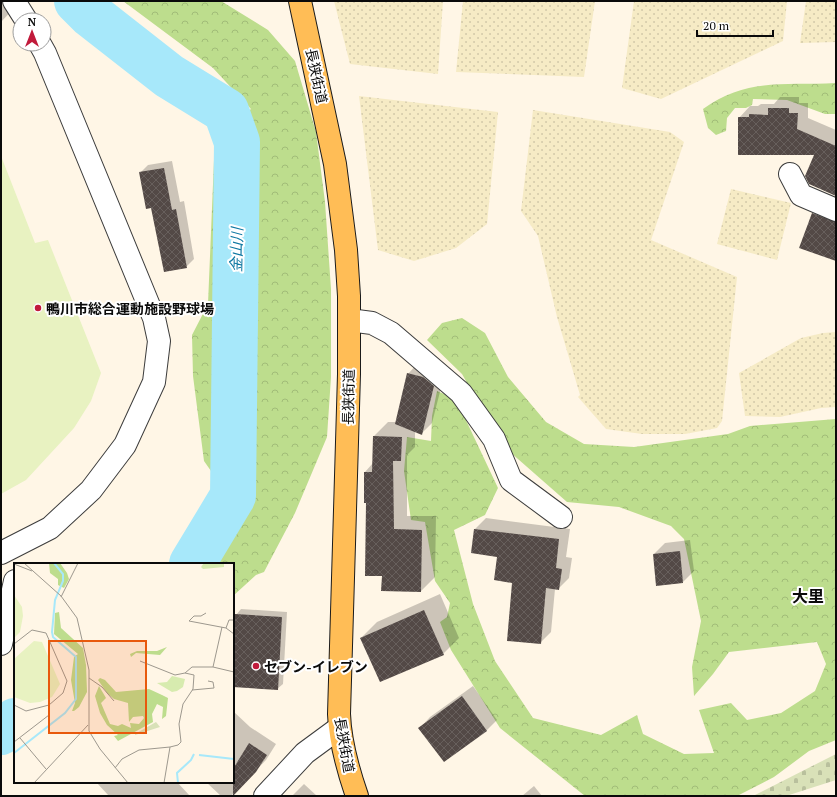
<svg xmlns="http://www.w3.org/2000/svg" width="837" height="797" font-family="'PT Serif','Noto Sans JP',serif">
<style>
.farmland{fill:url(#farmland-dots)}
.forest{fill:url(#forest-crowns)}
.cemetery{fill:url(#cemetery-stones)}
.pitch{fill:#e8f2c1}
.shadow{fill:#0003}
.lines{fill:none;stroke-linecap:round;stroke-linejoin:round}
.river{stroke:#a7e8fa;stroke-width:46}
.building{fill:url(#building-cross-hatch)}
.minor-casing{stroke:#3d3d3d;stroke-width:24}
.major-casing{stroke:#1b1b1b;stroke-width:24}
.minor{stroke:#fff;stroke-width:22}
.major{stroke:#ffbd56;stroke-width:22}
.poi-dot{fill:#c11a3b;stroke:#fff;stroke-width:1.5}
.labels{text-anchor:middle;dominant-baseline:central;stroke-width:4;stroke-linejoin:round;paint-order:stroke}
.street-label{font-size:14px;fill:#0a0a0a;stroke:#fff}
.poi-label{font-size:14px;font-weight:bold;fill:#0a0a0a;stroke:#fff;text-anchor:start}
.water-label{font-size:15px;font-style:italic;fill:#0d77a1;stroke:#fff}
.quarter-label{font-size:16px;font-weight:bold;fill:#0a0a0a;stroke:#fff}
.inset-river{fill:none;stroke:#a7e8fa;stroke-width:2}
.inset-road{fill:none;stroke:#9d988e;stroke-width:1}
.view{fill:#e8590c;fill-opacity:0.15;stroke:#e8590c;stroke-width:2}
.inset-edge{fill:none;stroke:#0a0a0a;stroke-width:2}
</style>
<defs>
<pattern id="farmland-dots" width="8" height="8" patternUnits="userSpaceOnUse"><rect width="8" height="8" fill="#f6ebc5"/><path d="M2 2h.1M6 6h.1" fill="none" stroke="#d2c8a8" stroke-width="1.8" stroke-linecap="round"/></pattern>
<pattern id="forest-crowns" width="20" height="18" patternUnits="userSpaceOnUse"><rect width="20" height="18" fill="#bddd8d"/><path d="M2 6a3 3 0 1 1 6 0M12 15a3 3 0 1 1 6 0" fill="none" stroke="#a1bc78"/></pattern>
<pattern id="cemetery-stones" width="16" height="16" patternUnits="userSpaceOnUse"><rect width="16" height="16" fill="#d9e1b8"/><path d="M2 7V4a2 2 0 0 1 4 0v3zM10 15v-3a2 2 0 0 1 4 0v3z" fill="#b9c09d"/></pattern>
<pattern id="building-cross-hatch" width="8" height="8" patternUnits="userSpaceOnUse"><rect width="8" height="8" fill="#534946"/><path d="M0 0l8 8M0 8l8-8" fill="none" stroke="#675f5c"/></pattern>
</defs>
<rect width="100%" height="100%" fill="#fff6e6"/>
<!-- farmland -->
<g class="farmland">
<polygon points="334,1 443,1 438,74 350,64"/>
<polygon points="463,1 595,1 584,77 456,72"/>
<polygon points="634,1 787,1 783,41 661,99 622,88"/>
<polygon points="806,1 836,1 836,42 800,43"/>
<polygon points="359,96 498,112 487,224 456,248 414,261 378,250"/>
<polygon points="533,110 670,132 684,142 651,240 737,277 722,421 717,428 685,434 642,434 606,429 578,397 580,395 557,317 538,236 521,211"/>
<polygon points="731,189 791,203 777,260 717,244"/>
<polygon points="836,332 836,407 821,408 780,417 745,416 739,373 801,338 823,333"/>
</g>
<!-- forest -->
<g class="forest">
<polygon points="123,1 221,1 268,30 295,61 316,132 325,202 331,289 331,377 327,437 295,513 264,572 256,575 233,596 233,564 206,564 224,533 218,481 204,461 193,376 192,335 208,304 215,136 251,109 213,68"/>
<path d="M 836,83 L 836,114 L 825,114 L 787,100 L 753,99 L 752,105 L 746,108 L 735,108 L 727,118 L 726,131 L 716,135 L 708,128 L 703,109 C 747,77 785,86 836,83 Z"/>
<polygon points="462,318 485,333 508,377 546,422 584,444 634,447 728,434 750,426 836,419 836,740 809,751 774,777 737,796 585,796 500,728 451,650 440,622 447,617 450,603 435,581 425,522 411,520 404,471 407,437 431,441 432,416 437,391 456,399 498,488 485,515 454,530 473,604 495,661 533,718 601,735 637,715 643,734 684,754 714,753 699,710 731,703 747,720 781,713 815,691 826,664 817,642 729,652 713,674 694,696 692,667 701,621 684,539 671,526 619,507 567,502 502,445 462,374 427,340 442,323"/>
</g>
<!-- cemetery -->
<polygon class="cemetery" points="836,754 836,780 786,796 753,796"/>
<!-- pitch -->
<polygon class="pitch" points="1,156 35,243 48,240 101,373 91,401 74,428 26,480 1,494"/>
<!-- shadow -->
<g class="shadow">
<polygon points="1,1 17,1 18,4 1,22"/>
<polygon points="780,97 799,97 799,103 808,103 808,118 836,130 836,188 816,154 739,118 750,106 758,106 761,104 774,104"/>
<polygon points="172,161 180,202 184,201 194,259 186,267 152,206 140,173 148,165"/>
<polygon points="824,203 836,208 836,256 813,214"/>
<polygon points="418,363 444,376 432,423 422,433 415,431 415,447 407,455 407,516 436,516 435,577 421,591 383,575 367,502 365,502 365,472 373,463 374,436 388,422 396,422 408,374"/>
<polygon points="486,518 570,529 566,557 572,558 569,578 558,589 555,589 551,632 540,643 513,582 499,556 475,529"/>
<polygon points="690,540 694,571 683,582 657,585 654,554 665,543"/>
<polygon points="440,594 459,638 443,654 361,638 377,622"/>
<polygon points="241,609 287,612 283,684 277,689 233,686 236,615"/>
<polygon points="473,686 497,720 486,731 420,728 430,717"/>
<polygon points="233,711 250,727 276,744 266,760 231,796 221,796 206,782 233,782"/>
<polygon points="96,782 177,782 190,796 109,796"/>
<polygon points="304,784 317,796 292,796"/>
<polygon points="534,786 542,796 522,796"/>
</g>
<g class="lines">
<!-- river -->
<g class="river">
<polyline points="77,1 91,15 169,76 226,111 237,142 233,496 192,564"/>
<polyline points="1,732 15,721"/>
</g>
</g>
<!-- building -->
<g class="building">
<polygon points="768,108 789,108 789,113 798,113 797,129 836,146 836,196 809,184 805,176 814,155 738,155 738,117 749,117 749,114 768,115"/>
<polygon points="164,168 172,210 176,209 187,268 164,272 151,208 146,209 139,172"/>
<polygon points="812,213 836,222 836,261 799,248"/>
<polygon points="407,373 423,377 434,386 422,435 395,424"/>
<polygon points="373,436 402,437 401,461 393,461 394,529 422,530 421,592 381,591 382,576 365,576 366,503 364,503 364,472 372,472"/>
<polygon points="474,529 559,539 556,568 562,569 559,590 546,588 541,644 507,641 512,583 494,580 497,557 471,553"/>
<polygon points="680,551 683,583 656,586 653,554"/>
<polygon points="424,610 444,655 380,682 360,638"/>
<polygon points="235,614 282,617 278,690 233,687"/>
<polygon points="462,696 487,731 444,762 418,728"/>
<polygon points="249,743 267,755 256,772 233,796 233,769"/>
</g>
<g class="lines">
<!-- minor casing -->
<g class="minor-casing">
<g id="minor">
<polyline points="14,1 26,20"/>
<polyline points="790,174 801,195 836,210"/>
<polyline points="349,320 372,323 391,333 461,393 494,439 511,480 561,517"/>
<polyline points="1,553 50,528 91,490 125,445 154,382 159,341 154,318 45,53 40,44"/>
<polyline points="1,644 15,581"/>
<polyline points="265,796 305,753 339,728"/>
</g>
</g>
<!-- major casing -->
<g class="major-casing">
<path id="major" d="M 300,1 L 335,164 L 346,250 L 349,296 L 349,374 L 339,714 C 340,742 348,770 357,796"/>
</g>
<!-- minor -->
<use href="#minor" class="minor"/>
<!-- major -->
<use href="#major" class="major"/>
</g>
<!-- markers -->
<g class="poi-dot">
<circle cx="38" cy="308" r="4"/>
<circle cx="256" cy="666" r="4"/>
</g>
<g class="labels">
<!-- street labels -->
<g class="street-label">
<text transform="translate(317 76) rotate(78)">長狭街道</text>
<text transform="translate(348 397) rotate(-89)">長狭街道</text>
<text transform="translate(345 745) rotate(80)">長狭街道</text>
</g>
<!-- poi labels -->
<g class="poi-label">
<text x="46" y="308">鴨川市総合運動施設野球場</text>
<text x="264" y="666">セブン-イレブン</text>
</g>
<!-- water labels -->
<g class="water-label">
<text transform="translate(236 250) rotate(-89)">金山川</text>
</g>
<!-- quarter labels -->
<g class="quarter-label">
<text x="808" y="596">大里</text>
</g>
</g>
<!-- overview -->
<g transform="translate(14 563)">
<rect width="220" height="220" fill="#fff6e6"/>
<path d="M 190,0 L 210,0 L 210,4 L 189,6 L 187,4 ZM 158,113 L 171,116 L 169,124 L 163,128 L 158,129 L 143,120 L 153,119 Z" fill="#d7ebaf"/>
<path d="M 35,0 L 46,0 L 53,10 L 55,16 L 50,25 L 44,22 L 44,16 L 36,10 ZM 45,49 L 47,65 L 69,85 L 72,102 L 73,129 L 65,144 L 60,148 L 58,148 L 61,140 L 57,117 L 60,94 L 64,91 L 40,71 L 41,50 ZM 153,84 L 146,92 L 122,90 L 117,94 L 116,91 L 123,88 L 143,88 ZM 86,115 L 91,117 L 102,129 L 135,126 L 148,132 L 154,135 L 152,153 L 148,156 L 149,144 L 143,141 L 138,151 L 139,159 L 104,178 L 100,173 L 104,172 L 93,162 L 86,150 L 81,133 L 85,123 L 92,135 L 87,140 L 96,161 L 104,163 L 108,161 L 117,165 L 116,160 L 125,161 L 130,155 L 129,153 L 119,154 L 115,159 L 114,140 L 100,136 L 93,130 L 84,117 Z" fill="#bddd8d"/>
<path d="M 142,159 L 146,164 L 121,172 L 121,171 Z" fill="#d9e1b8"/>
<path d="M 0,32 L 8,44 L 9,53 L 6,69 L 0,75 ZM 20,78 L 28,79 L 46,121 L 38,134 L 26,139 L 16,140 L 0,134 L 0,96 Z" fill="#e8f2c1"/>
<path class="inset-river" d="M 0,190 L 51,150 L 62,136 L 62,94 L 39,74 L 38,69 L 41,37 L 49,18 L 49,11 L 40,0M 185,192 L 220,196M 164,220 L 163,210 L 177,197 L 180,191"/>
<path class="inset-road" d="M 10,0 L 47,33 L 63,55 L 75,107 L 75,168 L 86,186 L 114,220M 0,1 L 18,8M 47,34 L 64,0M 175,58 L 212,65 L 220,71M 175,58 L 180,53 L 187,53 L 192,50M 212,65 L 215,57 L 220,57M 0,81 L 18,67 L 32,70 L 53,118 L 49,130 L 35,142 L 12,148 L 0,142M 126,98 L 161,112 L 171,110M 199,104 L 220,109M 75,115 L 88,124 L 100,138M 178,127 L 200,125 L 199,119 L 194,118M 6,175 L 32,206M 0,179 L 35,152 L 35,142M 101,205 L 108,196 L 125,187 L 156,184M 20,220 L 74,162M 150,220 L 156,184 L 164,182 L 167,179 L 165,161 L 169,141 L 179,126 L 180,112 L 171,110 L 178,104 L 199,104 L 208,64"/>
<path class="view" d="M 35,78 L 132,78 L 132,170 L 35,170 Z"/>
<rect width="220" height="220" class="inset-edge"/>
</g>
<!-- border -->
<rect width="837" height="797" fill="none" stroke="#0a0a0a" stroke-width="4"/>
<!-- north arrow -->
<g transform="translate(32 32)"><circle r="19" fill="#ffffff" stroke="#9d9d9d"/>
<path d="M0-3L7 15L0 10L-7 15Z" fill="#c11a3b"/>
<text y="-6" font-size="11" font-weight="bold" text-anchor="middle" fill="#0a0a0a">N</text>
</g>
<!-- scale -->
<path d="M697 30v6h76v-6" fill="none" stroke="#0a0a0a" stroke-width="2"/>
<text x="703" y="30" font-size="12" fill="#0a0a0a" stroke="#ffffff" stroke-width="3" paint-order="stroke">20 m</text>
</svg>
